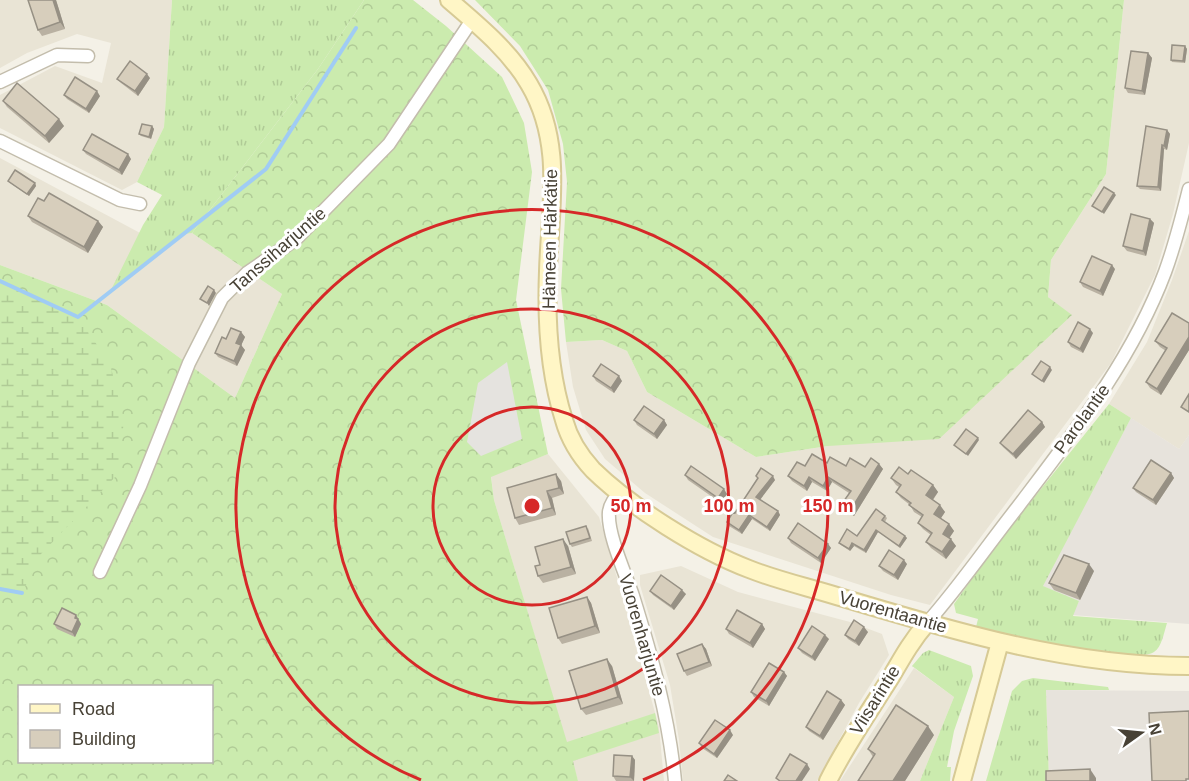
<svg xmlns="http://www.w3.org/2000/svg" width="1189" height="781" font-family="Arial,sans-serif">
<style>
.residential{fill:#e9e4d5}
.industrial{fill:#e7e3dc}
.grass{fill:url(#grass-tufts)}
.forest{fill:url(#forest-crowns);fill-rule:evenodd}
.wetland{fill:url(#wetland-marsh)}
.parking{fill:#e5e3df}
.lines{fill:none;stroke-linecap:round;stroke-linejoin:round}
.stream{stroke:#a0ccf4;stroke-width:4}
.street-casing{stroke:#c3bdac;stroke-width:15}
.secondary-casing{stroke:#d7ca95;stroke-width:20}
.street{stroke:#fff;stroke-width:12}
.secondary{stroke:#fff6c6;stroke-width:16}
.wall{fill:#b9b1a2}
.shaded-wall{fill:#969084}
.building{fill:#d7cebc;stroke:#969084;stroke-width:1.5}
.ring{fill:none;stroke:#d62828;stroke-width:3}
.labels{text-anchor:middle;dominant-baseline:central;stroke-width:6;stroke-linejoin:round;paint-order:stroke}
.street-label{font-size:18px;fill:#484236;stroke:#fff}
.centre{fill:#d62828;stroke:#fff;stroke-width:3}
.ring-label{font-size:18px;text-anchor:middle;font-weight:bold;fill:#d62828;stroke:#fff;stroke-width:6;stroke-linejoin:round;paint-order:stroke}
</style>
<defs>
<pattern id="grass-tufts" width="24" height="20" patternUnits="userSpaceOnUse" patternTransform="scale(1.5)"><rect width="24" height="20" fill="#cbebae"/><path d="M3 7l-1-3M5 7V3M7 7l1-3M15 17l-1-3M17 17v-4M19 17l1-3" fill="none" stroke="#b0cb96"/></pattern>
<pattern id="forest-crowns" width="20" height="18" patternUnits="userSpaceOnUse" patternTransform="scale(1.5)"><rect width="20" height="18" fill="#cbebae"/><path d="M2 6a3 3 0 1 1 6 0M12 15a3 3 0 1 1 6 0" fill="none" stroke="#b0cb96"/></pattern>
<pattern id="wetland-marsh" width="20" height="14" patternUnits="userSpaceOnUse" patternTransform="scale(1.5)"><rect width="20" height="14" fill="#cbebae"/><path d="M1 5h8M5 5V1M11 12h8M15 12V8" fill="none" stroke="#b0cb96"/></pattern>
</defs>
<rect width="100%" height="100%" fill="#f4f1e7"/>
<!-- residential -->
<g class="residential">
<polygon points="0,0 172,0 164,127 137,182 122,190 0,128 0,95 55,66 102,83 111,43 77,34 27,53 0,68"/>
<polygon points="1124,0 1189,0 1189,143 1173,214 1155,275 1111,363 930,605 891,595 713,537 645,493 605,459 586,430 573,387 566,342 602,340 627,351 647,392 756,457 828,446 1071,315 1048,297 1051,260 1106,174"/>
<polygon points="0,158 142,234 192,233 282,294 235,398 107,305 0,265"/>
<polygon points="1189,231 1189,435 1179,449 1109,404 1147,342 1172,280"/>
<polygon points="548,454 599,517 624,601 659,727 664,781 578,781 494,500 491,476"/>
<polygon points="681,566 738,592 850,622 882,634 889,655 859,703 817,781 683,781 679,740 670,685 640,585 640,575"/>
<polygon points="914,668 954,697 920,781 840,781"/>
</g>
<!-- industrial -->
<g class="industrial">
<polygon points="1131,418 1179,449 1189,435 1189,624 1072,615 1079,601 1042,586"/>
<polygon points="1046,690 1189,691 1189,781 1049,781"/>
</g>
<!-- grass -->
<g class="grass">
<polygon points="172,0 364,0 318,69 192,233 184,234 110,292 143,225 162,195 137,182 164,127"/>
<path d="M 1109,404 L 1131,418 L 1043,586 L 1079,601 L 1073,616 L 1167,623 C 1164,632 1162,647 1154,652 C 1135,665 1002,634 976,627 L 978,619 L 956,613 L 954,604 L 996,545 Z"/>
<polygon points="929,650 971,666 973,676 954,731 947,767 951,767 950,781 920,781 954,697 912,666 923,653"/>
<polygon points="1033,678 1108,687 1109,690 1046,690 1049,781 986,781 1012,691 1022,681"/>
</g>
<!-- forest -->
<g class="forest">
<path d="M 364,0 L 413,0 L 446,26 L 502,77 L 524,123 L 532,172 L 516,300 L 548,454 L 491,477 L 494,500 L 567,742 L 655,713 L 659,733 L 573,761 L 578,781 L 0,781 L 0,265 L 107,305 L 235,398 L 282,294 L 192,233 L 318,69 ZM 20,686 L 212,686 L 212,762 L 20,762 Z"/>
<polygon points="475,0 1124,0 1106,174 1051,260 1048,297 1072,315 939,439 828,446 756,457 647,392 627,351 602,340 566,342 561,289 567,182 563,144 548,90 520,46"/>
</g>
<!-- wetland -->
<polygon class="wetland" points="0,281 78,317 110,364 124,420 118,474 41,554 22,593 0,589"/>
<!-- parking -->
<polygon class="parking" points="507,362 522,439 481,456 467,442 478,383"/>
<g class="lines">
<!-- stream -->
<g class="stream">
<polyline points="0,281 78,317 266,169 356,28"/>
<polyline points="0,589 22,593"/>
</g>
<!-- street casing -->
<g class="street-casing">
<g id="street">
<polyline points="0,82 57,55 88,56"/>
<polyline points="0,141 120,200 140,204"/>
<path d="M 620,492 C 615,498 610,504 609,512 C 607,534 626,575 633,596 C 652,657 669,718 675,781"/>
<polyline points="100,572 140,486 189,363 222,298 247,273 296,239 389,144 472,20"/>
<path d="M 927,623 C 959,587 987,546 1017,508 C 1073,434 1132,360 1165,272 C 1175,245 1182,217 1189,189"/>
</g>
</g>
<!-- secondary casing -->
<g class="secondary-casing">
<g id="secondary">
<path d="M 449,0 C 478,25 510,51 529,84 C 564,143 550,206 548,271 C 546,320 549,373 564,420 C 569,438 580,456 593,470 C 631,507 699,550 749,569 C 779,581 812,588 843,598 C 956,632 1070,666 1189,666"/>
<path d="M 828,781 C 846,745 869,712 891,677 C 902,658 912,640 927,623"/>
<polyline points="962,781 1000,642"/>
</g>
</g>
<!-- street -->
<use href="#street" class="street"/>
<!-- secondary -->
<use href="#secondary" class="secondary"/>
</g>
<!-- wall -->
<g class="wall">
<polygon points="56,0 65,29 42,36 38,30"/>
<polygon points="1185,46 1187,49 1185,63 1172,62 1171,60"/>
<polygon points="1148,53 1152,58 1145,95 1128,93 1125,88"/>
<polygon points="150,78 138,96 121,83 117,79"/>
<polygon points="64,95 100,96 89,113 67,99"/>
<polygon points="3,101 64,126 49,143 7,107"/>
<polygon points="152,126 154,129 151,139 141,136 139,134"/>
<polygon points="1167,130 1170,134 1167,150 1164,149 1161,191 1140,189 1137,186"/>
<polygon points="83,150 131,159 122,175 86,154"/>
<polygon points="8,181 35,183 36,186 29,196 10,183"/>
<polygon points="44,201 98,221 103,227 88,253 32,222 28,216"/>
<polygon points="1150,219 1154,223 1146,256 1127,251 1123,246"/>
<polygon points="1115,269 1103,296 1083,287 1080,282"/>
<polygon points="1189,323 1189,350 1161,395 1150,388 1146,382 1166,351 1160,347 1155,341"/>
<polygon points="241,332 245,337 241,345 245,350 237,366 218,357 215,353 226,339"/>
<polygon points="1093,333 1083,353 1071,347 1068,342"/>
<polygon points="593,376 622,381 614,393 596,381"/>
<polygon points="634,420 664,420 667,425 657,439 637,425"/>
<polygon points="1042,422 1045,427 1016,459 1003,447 1000,443"/>
<polygon points="827,463 846,466 865,467 879,464 883,469 854,516 845,510 841,505 849,493 832,482 827,491 812,482 807,491 792,481 788,476 805,466"/>
<polygon points="1171,473 1174,478 1156,505 1136,492 1133,488"/>
<polygon points="908,474 933,485 938,492 933,500 945,512 941,518 949,524 954,531 949,538 956,546 946,559 931,548 926,542 931,535 923,529 918,523 922,517 914,512 910,505 901,498 896,492 899,487 896,485 891,478"/>
<polygon points="685,475 727,494 721,503 688,480"/>
<polygon points="756,476 775,480 760,500 778,511 780,515 770,531 752,519 742,534 729,526 727,522 735,513 758,479"/>
<polygon points="561,481 564,494 552,498 556,515 519,525 515,518 507,488"/>
<polygon points="885,516 887,518 885,522 907,538 900,548 878,532 866,553 854,546 850,551 841,545 839,543 857,536"/>
<polygon points="588,528 592,541 572,547 570,544"/>
<polygon points="788,538 828,544 831,548 821,563 791,543"/>
<polygon points="568,546 576,574 543,583 538,576 540,565"/>
<polygon points="907,564 898,580 883,571 879,566"/>
<polygon points="1094,571 1080,600 1054,590 1049,583"/>
<polygon points="650,591 686,594 674,610 653,595"/>
<polygon points="587,597 591,603 600,633 562,644 558,638"/>
<polygon points="76,615 81,624 75,637 57,629 54,624"/>
<polygon points="762,624 765,629 753,648 729,634 726,629"/>
<polygon points="868,632 859,646 848,639 845,635"/>
<polygon points="829,639 815,661 802,653 798,648"/>
<polygon points="702,644 706,649 712,666 687,676 684,671"/>
<polygon points="612,666 623,704 586,715 581,709"/>
<polygon points="784,672 787,676 769,706 754,697 751,692"/>
<polygon points="841,700 845,705 823,740 809,731 806,727"/>
<polygon points="733,735 717,758 702,748 699,743"/>
<polygon points="934,735 905,781 858,781 873,757 868,749"/>
<polygon points="632,756 635,760 634,781 616,781 613,776"/>
</g>
<!-- shaded-wall -->
<g class="shaded-wall">
<polygon points="53,0 56,0 65,29 60,22"/>
<polygon points="1185,46 1187,49 1185,63 1183,61"/>
<polygon points="1148,53 1152,58 1145,95 1142,91"/>
<polygon points="147,74 150,78 138,96 135,91"/>
<polygon points="97,91 100,96 89,113 86,109"/>
<polygon points="59,119 64,126 49,143 45,136"/>
<polygon points="152,126 154,129 151,139 149,137"/>
<polygon points="1167,130 1170,134 1167,150 1164,146"/>
<polygon points="1162,145 1164,149 1161,191 1158,187"/>
<polygon points="128,154 131,159 122,175 119,170"/>
<polygon points="35,183 36,186 29,196 27,194"/>
<polygon points="1114,193 1116,195 1104,214 1102,212"/>
<polygon points="1150,219 1154,223 1146,256 1143,251"/>
<polygon points="98,221 103,227 88,253 84,247"/>
<polygon points="1112,265 1115,269 1103,296 1100,291"/>
<polygon points="214,290 216,293 209,306 207,303"/>
<polygon points="1090,329 1093,333 1083,353 1080,349"/>
<polygon points="241,332 245,337 240,348 236,343"/>
<polygon points="1189,337 1189,350 1161,395 1157,389"/>
<polygon points="241,345 245,350 237,366 234,361"/>
<polygon points="1050,367 1052,370 1044,383 1042,381"/>
<polygon points="619,376 622,381 614,393 611,388"/>
<polygon points="664,420 667,425 657,439 654,434"/>
<polygon points="1042,422 1045,427 1016,459 1013,454"/>
<polygon points="978,438 979,440 968,456 966,454"/>
<polygon points="879,464 883,469 854,516 850,511"/>
<polygon points="1171,473 1174,478 1156,505 1153,500"/>
<polygon points="556,474 561,481 564,494 559,488"/>
<polygon points="773,476 775,480 759,501 756,497"/>
<polygon points="809,477 812,482 807,491 804,486"/>
<polygon points="828,477 832,482 827,491 823,486"/>
<polygon points="933,485 938,492 931,502 926,495"/>
<polygon points="724,489 727,494 721,503 718,498"/>
<polygon points="547,491 552,498 556,515 552,508"/>
<polygon points="940,505 945,512 939,521 934,514"/>
<polygon points="778,511 780,515 770,531 767,527"/>
<polygon points="749,515 752,519 742,534 739,530"/>
<polygon points="949,524 954,531 948,540 943,534"/>
<polygon points="876,530 878,532 866,553 864,550"/>
<polygon points="905,536 907,538 900,548 899,546"/>
<polygon points="563,539 568,546 576,574 571,567"/>
<polygon points="951,539 956,546 946,559 942,552"/>
<polygon points="852,543 854,546 850,551 849,549"/>
<polygon points="828,544 831,548 821,563 818,558"/>
<polygon points="904,560 907,564 898,580 894,575"/>
<polygon points="1089,564 1094,571 1080,600 1076,593"/>
<polygon points="682,590 686,594 674,610 671,606"/>
<polygon points="587,597 591,603 600,633 595,626"/>
<polygon points="76,615 81,624 75,637 72,632"/>
<polygon points="762,624 765,629 753,648 750,643"/>
<polygon points="864,627 868,632 859,646 855,641"/>
<polygon points="825,635 829,639 815,661 812,657"/>
<polygon points="702,644 706,649 712,666 709,662"/>
<polygon points="607,659 612,666 623,704 618,697"/>
<polygon points="784,672 787,676 769,706 766,701"/>
<polygon points="841,700 845,705 823,740 820,736"/>
<polygon points="928,726 934,735 905,781 893,781"/>
<polygon points="730,730 733,735 717,758 714,754"/>
<polygon points="632,756 635,760 634,781 630,777"/>
<polygon points="807,764 810,769 802,781 796,781"/>
<polygon points="1090,769 1096,778 1096,781 1090,781"/>
</g>
<!-- building -->
<g class="building">
<polygon points="28,0 53,0 60,22 38,30"/>
<polygon points="1172,45 1185,46 1183,61 1171,60"/>
<polygon points="1131,51 1148,53 1142,91 1125,88"/>
<polygon points="130,61 147,74 135,91 117,79"/>
<polygon points="75,77 97,91 86,109 64,95"/>
<polygon points="17,83 59,119 45,136 3,101"/>
<polygon points="142,124 152,126 149,137 139,134"/>
<polygon points="1146,126 1167,130 1164,146 1162,145 1158,187 1137,186"/>
<polygon points="92,134 128,154 119,170 83,150"/>
<polygon points="15,170 35,183 27,194 8,181"/>
<polygon points="1104,187 1114,193 1102,212 1092,206"/>
<polygon points="49,193 98,221 84,247 28,216 38,198 44,201"/>
<polygon points="1131,214 1150,219 1143,251 1123,246"/>
<polygon points="1092,256 1112,265 1100,291 1080,282"/>
<polygon points="208,286 214,290 207,303 200,299"/>
<polygon points="1172,313 1189,323 1189,337 1157,389 1146,382 1167,348 1155,341"/>
<polygon points="1078,322 1090,329 1080,349 1068,342"/>
<polygon points="231,328 241,332 236,343 241,345 234,361 215,353 222,337 226,339"/>
<polygon points="1041,361 1050,367 1042,381 1032,374"/>
<polygon points="601,364 619,376 611,388 593,376"/>
<polygon points="1189,394 1189,412 1181,407"/>
<polygon points="644,406 664,420 654,434 634,420"/>
<polygon points="1028,410 1042,422 1013,454 1000,443"/>
<polygon points="966,429 978,438 966,454 954,445"/>
<polygon points="812,454 827,463 830,457 846,466 850,458 865,467 871,458 879,464 850,511 841,505 851,491 828,477 823,486 809,477 804,486 788,476 797,462 805,466"/>
<polygon points="1151,460 1171,473 1153,500 1133,488"/>
<polygon points="691,466 724,489 718,498 685,475"/>
<polygon points="899,467 908,474 911,470 933,485 926,495 940,505 934,514 949,524 943,534 951,539 942,552 926,542 932,533 918,523 923,515 909,505 911,503 896,492 901,485 891,478"/>
<polygon points="761,468 773,476 756,497 778,511 767,527 749,515 739,530 727,522 733,512 735,513 758,478 756,476"/>
<polygon points="556,474 559,488 547,491 552,508 515,518 507,488"/>
<polygon points="876,509 885,516 882,520 905,536 899,546 876,530 864,550 852,543 849,549 839,543 847,529 857,536"/>
<polygon points="798,523 828,544 818,558 788,538"/>
<polygon points="586,526 590,538 570,544 566,532"/>
<polygon points="563,539 571,567 538,576 535,566 540,565 535,547"/>
<polygon points="889,550 904,560 894,575 879,566"/>
<polygon points="1064,555 1089,564 1076,593 1049,583"/>
<polygon points="661,575 682,590 671,606 650,591"/>
<polygon points="587,597 595,626 558,638 549,608"/>
<polygon points="62,608 76,615 75,618 78,619 72,632 54,624"/>
<polygon points="737,610 762,624 750,643 726,629"/>
<polygon points="854,620 864,627 855,641 845,635"/>
<polygon points="812,626 825,635 812,657 798,648"/>
<polygon points="702,644 709,662 684,671 677,654"/>
<polygon points="607,659 618,697 581,709 569,671"/>
<polygon points="769,663 784,672 766,701 751,692"/>
<polygon points="827,691 841,700 820,736 806,727"/>
<polygon points="896,705 928,726 893,781 858,781 875,754 868,749"/>
<polygon points="1189,711 1189,779 1186,779 1186,781 1152,781 1149,713"/>
<polygon points="715,720 730,730 714,754 699,743"/>
<polygon points="790,754 807,764 796,781 780,781 776,778"/>
<polygon points="614,755 632,756 630,777 613,776"/>
<polygon points="1090,769 1090,781 1046,781 1046,771"/>
<polygon points="728,775 737,781 724,781"/>
</g>
<!-- distance rings -->
<g class="ring">
<circle cx="532" cy="506" r="99"/>
<circle cx="532" cy="506" r="197"/>
<path d="M421 780A296 296 0 1 1 643 780"/>
</g>
<g class="labels">
<!-- street labels -->
<g class="street-label">
<text transform="translate(550 239) rotate(-89)">Hämeen Härkätie</text>
<text transform="translate(278 250) rotate(-41)">Tanssiharjuntie</text>
<text transform="translate(1082 419) rotate(-54)">Parolantie</text>
<text transform="translate(893 612) rotate(16)">Vuorentaantie</text>
<text transform="translate(642 635) rotate(74)">Vuorenharjuntie</text>
<text transform="translate(875 700) rotate(-58)">Viisarintie</text>
</g>
</g>
<circle cx="532" cy="506" r="9" class="centre"/>
<g class="ring-label">
<text x="631" y="512">50 m</text>
<text x="729" y="512">100 m</text>
<text x="828" y="512">150 m</text>
</g>
<!-- legend -->
<rect x="18" y="685" width="195" height="78" fill="#ffffff" stroke="#b6b3af" stroke-width="1.5"/>
<rect x="30" y="704" width="30" height="9" fill="#fff6c6" stroke="#b6b3af" stroke-width="1.5"/>
<text x="72" y="715" font-size="18" fill="#484236">Road</text>
<rect x="30" y="730" width="30" height="18" fill="#d7cebc" stroke="#b6b3af" stroke-width="1.5"/>
<text x="72" y="745" font-size="18" fill="#484236">Building</text>
<!-- north arrow -->
<g transform="translate(1141 733) rotate(75)" stroke="#ffffff" stroke-width="4.5" paint-order="stroke">
<path d="M0-4.5L10 22L0 15L-10 22Z" fill="#484236"/>
<text y="-9" font-size="16" font-weight="bold" text-anchor="middle" fill="#484236">N</text>
</g>
</svg>
